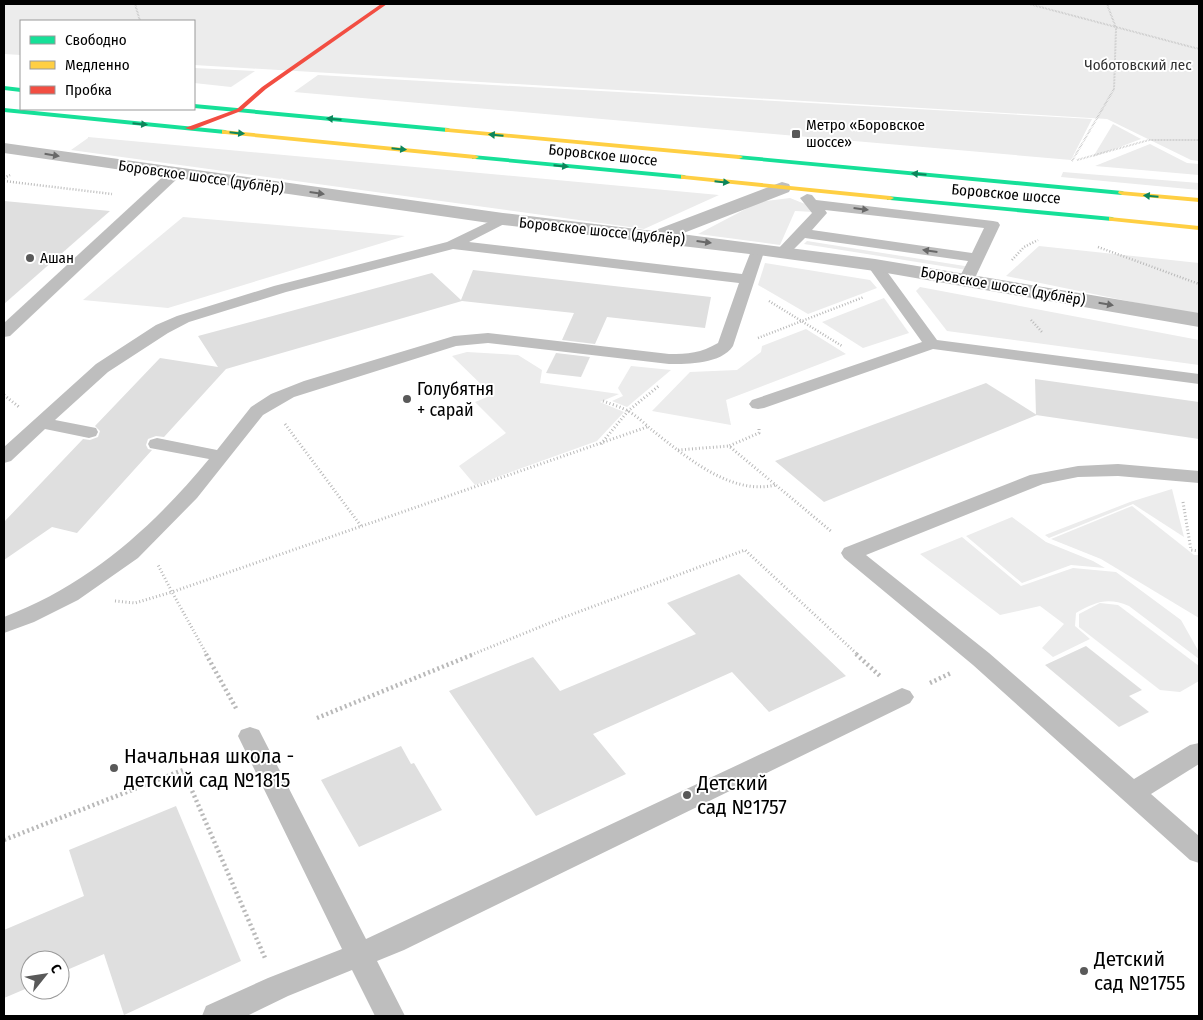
<svg xmlns="http://www.w3.org/2000/svg" width="1203" height="1020" font-family="'Fira Sans Condensed',sans-serif">
<style>
.green{fill:#ececec}
.building{fill:#dfdfdf}
.lines{fill:none;stroke-linecap:round;stroke-linejoin:round}
.path-far3{stroke:#b9b9b9;stroke-width:2;stroke-dasharray:0.5 1;stroke-linecap:butt}
.path-far2{stroke:#b9b9b9;stroke-width:2.5;stroke-dasharray:1 2;stroke-linecap:butt}
.path-far1{stroke:#b9b9b9;stroke-width:3;stroke-dasharray:1 2.5;stroke-linecap:butt}
.path{stroke:#b9b9b9;stroke-width:4.5;stroke-dasharray:2 3;stroke-linecap:butt}
.lane{fill:#bebebe;fill-rule:evenodd}
.street{fill:#bebebe;fill-rule:evenodd}
.fast{fill:#16e098;fill-rule:evenodd}
.slow{fill:#ffcf43;fill-rule:evenodd}
.jam{fill:#f24e42;fill-rule:evenodd}
.oneway{fill:#0d865b}
.oneway2{fill:#686868}
.poi-dot{fill:#595959;stroke:#fff;stroke-width:2}
.labels{text-anchor:middle;dominant-baseline:central;stroke-width:4;stroke-linejoin:round;paint-order:stroke}
.far-park-label{font-size:15px;fill:#333;stroke:#fff}
.far-poi-label{font-size:15px;fill:#000;stroke:#fff;text-anchor:start}
.far-street-label{font-size:15px;fill:#000;stroke:#fff}
.poi-label{font-size:18px;fill:#000;stroke:#fff;text-anchor:start}
.near-poi-label{font-size:21px;fill:#000;stroke:#fff;text-anchor:start}
</style>
<rect width="100%" height="100%" fill="#fff"/>
<!-- green -->
<g class="green">
<polygon points="4,4 1199,4 1199,161 1191,160 1107,119 194,65 194,21 21,21 21,55 4,54"/>
<polygon points="194,68 255,71 231,87 194,83"/>
<polygon points="318,75 1092,119 1071,160 294,92"/>
<polygon points="1113,124 1141,139 1093,157"/>
<polygon points="88,138 88,137 719,195 644,229 71,150"/>
<polygon points="1150,144 1187,163 1199,164 1199,175 1095,166"/>
<polygon points="1063,172 1199,183 1199,190 1061,177"/>
<polygon points="790,198 805,204 814,212 795,211 780,245 698,234 759,202"/>
<polygon points="183,217 405,236 168,308 83,300"/>
<polygon points="807,241 971,267 967,270 804,244"/>
<polygon points="1039,246 1199,263 1199,314 1137,303 1006,276"/>
<polygon points="765,263 870,280 877,288 808,314 758,285"/>
<polygon points="920,287 1199,340 1199,365 947,331 916,291"/>
<polygon points="884,298 909,333 863,348 822,322"/>
<polygon points="806,329 846,354 726,400 731,425 652,411 690,372 737,370 761,352 762,346"/>
<polygon points="467,352 518,355 542,370 540,383 619,394 600,402 624,412 597,441 475,485 459,466 506,433 475,402 492,395 452,356"/>
<polygon points="631,366 671,370 627,407 612,401 623,396 618,388"/>
<polygon points="1172,489 1184,537 1133,504 1049,538 1045,535 1130,502"/>
<polygon points="1132,506 1194,555 1199,555 1199,618 1101,559 1051,539"/>
<polygon points="1012,517 1046,542 1093,561 1105,568 1071,565 1022,583 966,536"/>
<path d="M 962,537 L 1021,586 L 1073,568 L 1116,572 L 1181,620 L 1199,652 L 1199,659 L 1129,606 C 1107,597 1096,602 1076,613 L 1075,626 L 1090,639 L 1053,657 L 1042,648 L 1064,624 L 1040,606 L 1000,615 L 920,554 Z"/>
<polygon points="1100,603 1118,605 1199,666 1199,681 1180,692 1160,690 1079,627 1079,614"/>
</g>
<!-- building -->
<g class="building">
<polygon points="4,201 110,211 4,304"/>
<polygon points="473,270 711,297 705,328 607,317 595,344 562,340 574,313 462,301 226,369 164,437 156,436 148,439 146,445 148,449 152,450 77,533 52,527 4,560 4,522 83,439 90,440 98,437 100,431 95,426 160,358 218,367 198,336 432,273 461,300"/>
<polygon points="556,353 590,357 581,377 546,373"/>
<polygon points="1035,379 1199,402 1199,439 1036,415"/>
<polygon points="986,383 1037,415 824,502 775,461"/>
<polygon points="739,574 846,676 769,712 732,672 593,734 626,774 536,816 449,691 533,657 560,691 696,634 667,603"/>
<polygon points="1086,646 1142,690 1129,696 1149,712 1119,727 1045,665"/>
<polygon points="401,746 411,764 414,763 442,810 359,847 321,780"/>
<polygon points="176,806 241,961 124,1015 104,954 60,973 60,960 30,960 30,987 4,998 4,930 84,896 69,850"/>
</g>
<g class="lines">
<!-- path-far3 -->
<g class="path-far3">
<polyline points="135,4 140,21"/>
<polyline points="1029,4 1199,49"/>
<polyline points="1077,160 1149,140 1199,140"/>
<polyline points="1072,161 1114,89 1116,28 1107,4"/>
</g>
<!-- path-far2 -->
<g class="path-far2">
<polyline points="4,178 10,175"/>
<polyline points="4,181 112,194"/>
<polyline points="1098,247 1199,284"/>
<polyline points="1012,260 1024,247 1038,240"/>
<polyline points="769,301 842,346"/>
<polyline points="1031,320 1042,332"/>
<polyline points="758,338 864,297"/>
</g>
<!-- path-far1 -->
<g class="path-far1">
<polyline points="4,395 19,407"/>
<path d="M 603,401 C 611,404 621,407 628,411 C 637,416 645,424 652,430 C 685,456 731,496 775,485"/>
<polyline points="285,424 361,526"/>
<polyline points="759,429 759,433 729,446 832,532"/>
<polyline points="601,444 628,411 660,385"/>
<polyline points="678,450 729,446"/>
<polyline points="1183,502 1191,550 1199,551"/>
<polyline points="115,601 135,603 172,592 158,565"/>
<polyline points="207,655 172,592 647,427"/>
<polyline points="471,655 562,618 745,550 858,655"/>
</g>
<!-- path -->
<g class="path">
<polyline points="206,654 237,710"/>
<polyline points="856,654 880,676"/>
<polyline points="930,683 951,673"/>
<polyline points="317,718 474,654"/>
<polyline points="4,840 183,770 265,958"/>
</g>
<!-- lane -->
<g class="lane">
<polygon points="174,170 179,171 181,174 179,177 10,336 4,337 4,323 169,171"/>
<path d="M 807,194 L 812,195 L 816,200 L 993,221 L 998,222 L 1000,225 L 974,280 L 971,283 L 961,283 L 958,280 L 968,261 L 805,238 L 788,255 L 778,255 L 775,252 L 778,249 L 812,213 L 800,198 ZM 825,210 L 984,228 L 972,253 L 812,230 L 827,213 Z"/>
<path d="M 503,215 L 508,216 L 510,219 L 508,222 L 469,242 L 742,274 L 753,246 L 763,246 L 765,249 L 733,346 C 721,364 689,364 669,364 L 488,343 L 456,346 L 294,397 L 263,415 L 197,498 L 138,558 L 78,600 L 34,622 L 4,633 L 4,617 C 88,585 152,528 209,459 L 150,448 L 148,444 L 150,440 L 157,438 L 217,450 L 251,407 L 271,394 L 304,381 L 454,336 L 488,333 L 669,354 C 688,354 701,353 718,343 L 739,283 L 453,249 L 286,292 L 189,322 L 168,333 L 108,372 L 55,420 L 96,428 L 98,432 L 96,436 L 89,438 L 45,429 L 11,461 L 4,463 L 4,447 L 96,364 L 156,325 L 177,316 L 274,286 L 447,242 Z"/>
<polygon points="875,260 880,262 937,340 1199,374 1199,384 933,349 764,408 758,409 752,408 749,404 752,400 922,342 867,265 870,262"/>
<polygon points="1118,464 1199,471 1199,483 1118,476 1078,477 1043,484 866,555 989,653 1134,779 1190,745 1199,743 1199,764 1151,794 1199,836 1199,863 1190,860 973,665 844,558 841,553 844,548 1030,475 1078,466"/>
<polygon points="902,688 910,691 914,697 910,703 404,950 377,961 405,1016 375,1016 352,970 288,996 247,1016 202,1016 206,1006 268,978 342,949 238,736 241,730 250,727 259,730 366,939"/>
</g>
<!-- street -->
<polygon class="street" points="4,143 503,213 653,231 782,182 789,184 791,188 789,192 681,234 875,259 1199,313 1199,327 875,271 758,255 503,225 4,153"/>
<!-- fast -->
<g class="fast">
<polygon points="4,86 21,88 21,92 4,90"/>
<polygon points="194,104 448,128 452,130 448,132 194,108"/>
<polygon points="4,108 225,130 229,132 225,134 4,112"/>
<polygon points="472,155 684,175 688,177 684,179 475,159 472,159"/>
<polygon points="736,155 1122,191 1126,193 1122,195 739,159 735,157"/>
<polygon points="887,196 1112,217 1116,219 1112,221 890,200 887,200"/>
</g>
<!-- slow -->
<g class="slow">
<polygon points="445,128 739,155 743,157 739,159 448,132 445,132"/>
<polygon points="222,130 475,155 479,157 475,159 225,134 222,134"/>
<polygon points="681,175 890,196 894,198 890,200 684,179 681,179"/>
<polygon points="1119,191 1199,198 1199,202 1122,195 1118,193"/>
<polygon points="1109,217 1199,226 1199,230 1112,221 1109,221"/>
</g>
<!-- jam -->
<polygon class="jam" points="381,4 387,4 266,89 241,111 192,130 185,128 237,109 262,87"/>
</g>
<!-- one-way arrows -->
<defs><path id="oneway-solid" d="M-6-.8H1V-3.2L6.5 0L1 3.2V.8H-6Z" transform="scale(1.25)"/></defs>
<g class="oneway">
<use href="#oneway-solid" transform="translate(334 119) rotate(-175)"/>
<use href="#oneway-solid" transform="translate(140 124) rotate(6)"/>
<use href="#oneway-solid" transform="translate(237 133) rotate(6)"/>
<use href="#oneway-solid" transform="translate(496 135) rotate(-175)"/>
<use href="#oneway-solid" transform="translate(399 149) rotate(6)"/>
<use href="#oneway-solid" transform="translate(561 166) rotate(6)"/>
<use href="#oneway-solid" transform="translate(919 174) rotate(-175)"/>
<use href="#oneway-solid" transform="translate(722 182) rotate(6)"/>
<use href="#oneway-solid" transform="translate(1151 196) rotate(-175)"/>
</g>
<g class="oneway2">
<use href="#oneway-solid" transform="translate(52 155) rotate(9)"/>
<use href="#oneway-solid" transform="translate(317 193) rotate(8)"/>
<use href="#oneway-solid" transform="translate(861 209) rotate(7)"/>
<use href="#oneway-solid" transform="translate(704 242) rotate(7)"/>
<use href="#oneway-solid" transform="translate(930 251) rotate(-172)"/>
<use href="#oneway-solid" transform="translate(1106 304) rotate(10)"/>
</g>
<!-- markers -->
<g class="poi-dot">
<rect x="791" y="129" width="10" height="10" rx="2.5"/>
<circle cx="30" cy="258" r="5"/>
<circle cx="407" cy="399" r="5"/>
<circle cx="114" cy="768" r="5"/>
<circle cx="687" cy="795" r="5"/>
<circle cx="1084" cy="971" r="5"/>
</g>
<g class="labels">
<!-- far-park labels -->
<g class="far-park-label">
<text x="1138" y="65">Чоботовский лес</text>
</g>
<!-- far-poi labels -->
<g class="far-poi-label">
<text x="806" y="125">Метро «Боровское<tspan x="806" dy="17">шоссе»</tspan></text>
<text x="40" y="258">Ашан</text>
</g>
<!-- far-street labels -->
<g class="far-street-label">
<text transform="translate(603 155) rotate(6)">Боровское шоссе</text>
<text transform="translate(201 177) rotate(8)">Боровское шоссе (дублёр)</text>
<text transform="translate(1006 194) rotate(5)">Боровское шоссе</text>
<text transform="translate(602 231) rotate(6)">Боровское шоссе (дублёр)</text>
<text transform="translate(1003 286) rotate(10)">Боровское шоссе (дублёр)</text>
</g>
<!-- poi labels -->
<g class="poi-label">
<text x="417" y="389">Голубятня<tspan x="417" dy="21">+ сарай</tspan></text>
</g>
<!-- near-poi labels -->
<g class="near-poi-label">
<text x="124" y="756">Начальная школа -<tspan x="124" dy="24">детский сад №1815</tspan></text>
<text x="697" y="783">Детский<tspan x="697" dy="24">сад №1757</tspan></text>
<text x="1094" y="959">Детский<tspan x="1094" dy="24">сад №1755</tspan></text>
</g>
</g>
<!-- border -->
<rect width="1203" height="1020" fill="none" stroke="#000000" stroke-width="10"/>
<!-- legend -->
<rect x="20" y="20" width="175" height="90" fill="#ffffff" stroke="#999999"/>
<rect x="30" y="36" width="25" height="8" fill="#16e098" stroke="#999999"/>
<text x="65" y="45" font-size="15" fill="#000000">Свободно</text>
<rect x="30" y="61" width="25" height="8" fill="#ffcf43" stroke="#999999"/>
<text x="65" y="70" font-size="15" fill="#000000">Медленно</text>
<rect x="30" y="86" width="25" height="8" fill="#f24e42" stroke="#999999"/>
<text x="65" y="95" font-size="15" fill="#000000">Пробка</text>
<!-- north arrow -->
<g transform="translate(45 975) rotate(60)"><circle r="24" fill="#ffffff" stroke="#999999"/>
<path d="M0-4L9 19L0 12L-9 19Z" fill="#595959"/>
<text y="-8" font-size="14" font-weight="bold" text-anchor="middle" fill="#000000">С</text>
</g>
</svg>
